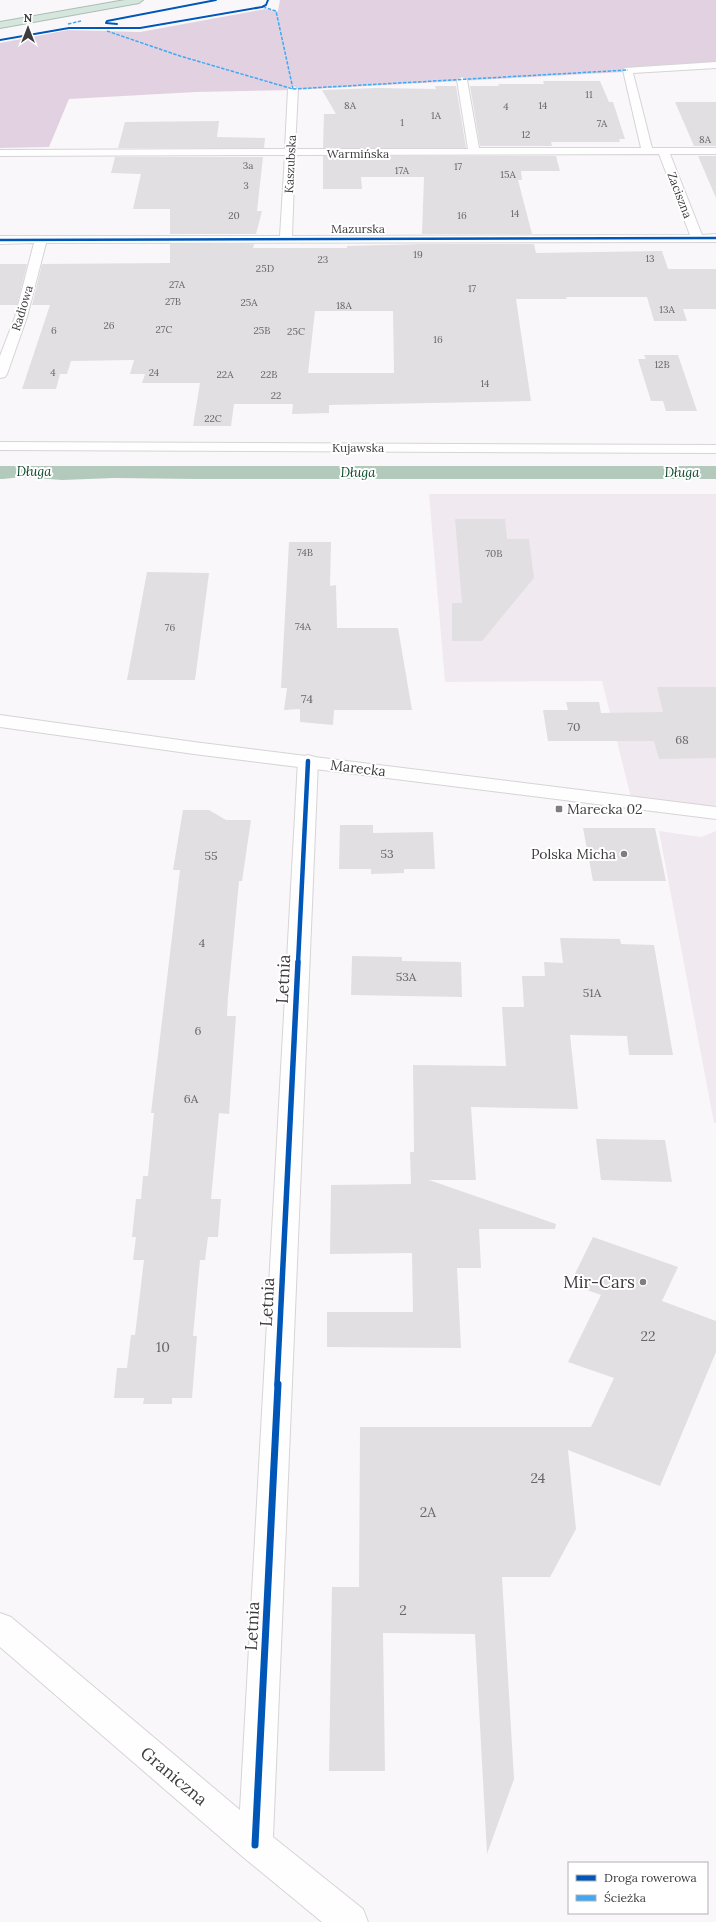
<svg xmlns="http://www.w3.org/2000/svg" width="716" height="1922" font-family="Lora,serif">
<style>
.built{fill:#f1e9f0}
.forest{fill:#e2d2e1}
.water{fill:#b3c9bb}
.building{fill:#e1dfe1;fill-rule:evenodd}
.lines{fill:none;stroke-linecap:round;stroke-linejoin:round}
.minor-casing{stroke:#d6d4d6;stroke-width:2}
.tertiary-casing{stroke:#d6d4d6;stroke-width:2}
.motorway-casing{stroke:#abbdb5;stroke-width:2}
.minor{fill:#fefefe;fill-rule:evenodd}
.tertiary{fill:#fefefe;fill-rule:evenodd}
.motorway{fill:#d5e6dd;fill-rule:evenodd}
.quiet{stroke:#3fa9f5;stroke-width:1.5;stroke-dasharray:3.5 1.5;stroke-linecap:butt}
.cycleway-far4-casing{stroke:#fff;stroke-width:3}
.cycleway-far3-casing{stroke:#fff;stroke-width:4}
.cycleway-far2-casing{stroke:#fff;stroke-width:6}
.cycleway-far1-casing{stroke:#fff;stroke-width:8}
.cycleway-casing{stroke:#fff;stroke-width:10}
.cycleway-far4{stroke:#0057b8;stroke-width:2}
.cycleway-far3{stroke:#0057b8;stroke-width:2.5}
.cycleway-far2{stroke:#0057b8;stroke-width:4.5}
.cycleway-far1{stroke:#0057b8;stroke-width:5.5}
.cycleway{stroke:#0057b8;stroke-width:7}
.poi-dot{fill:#7f7d7f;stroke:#fff;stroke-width:1.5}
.labels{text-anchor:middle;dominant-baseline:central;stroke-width:4;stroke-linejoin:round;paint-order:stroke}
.far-number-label{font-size:10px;fill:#686668}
.far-street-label{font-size:12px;fill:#3d3b3d;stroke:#fff}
.number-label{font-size:12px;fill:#686668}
.far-water-label{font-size:13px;font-style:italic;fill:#0e492c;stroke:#fff}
.street-label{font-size:14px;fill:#3d3b3d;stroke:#fff}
.poi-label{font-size:14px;fill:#3d3b3d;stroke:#fff;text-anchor:start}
.near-number-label{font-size:14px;fill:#686668}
.near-street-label{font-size:17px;fill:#3d3b3d;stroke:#fff}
.near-poi-label{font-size:17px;fill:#3d3b3d;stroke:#fff;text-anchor:end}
</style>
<rect width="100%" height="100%" fill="#faf7fa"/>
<!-- built -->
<g class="built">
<polygon points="429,494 716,494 716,813 632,802 602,681 445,682"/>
<polygon points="659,831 701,837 716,831 716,1123 714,1123"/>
</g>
<!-- forest -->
<polygon class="forest" points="280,0 716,0 716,67 294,90 196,92 69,99 49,147 0,148 0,43 68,30 140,32 265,9 278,11"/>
<!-- water -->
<polygon class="water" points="0,466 716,466 716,479 196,479 114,478 62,480 22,477 3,479 0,479"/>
<!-- building -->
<g class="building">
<polygon points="543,81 600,81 609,102 613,102 625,139 619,139 620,142 551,142 552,146 480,146 470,86 499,86 498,84 544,84"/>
<polygon points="435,86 456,86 466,148 323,148 324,114 336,114 322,90 377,88 436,89"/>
<polygon points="675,102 716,102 716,146 694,146"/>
<polygon points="219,121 217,137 265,138 264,148 118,148 125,122"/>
<polygon points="323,156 556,156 560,171 521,171 522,180 518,180 532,234 422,234 424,177 361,177 362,189 323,189"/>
<polygon points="698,156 716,156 716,198"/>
<polygon points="115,157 263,157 257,211 262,211 256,234 170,234 170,209 133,209 141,174 111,173"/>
<path d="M 170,244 L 254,244 L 253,248 L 347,248 L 347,246 L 422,244 L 534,244 L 536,253 L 662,251 L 668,269 L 716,269 L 716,309 L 683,309 L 687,321 L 654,321 L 647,297 L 566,297 L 567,299 L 516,299 L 531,401 L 329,405 L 329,413 L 292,414 L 293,404 L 234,404 L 231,426 L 193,426 L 200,383 L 142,383 L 145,374 L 130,374 L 134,360 L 71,361 L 67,374 L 60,374 L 56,389 L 22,389 L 50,305 L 32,305 L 42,264 L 170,263 ZM 315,311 L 393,311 L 394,373 L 308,373 Z"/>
<polygon points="0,264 27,264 17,305 0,305"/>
<polygon points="644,355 678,355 697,411 666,411 663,401 651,401 638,359 646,359"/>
<polygon points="455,519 505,519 507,539 529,539 534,578 482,641 452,641 452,603 462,603"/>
<polygon points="289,542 331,542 330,586 336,585 337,628 398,628 412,710 334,710 333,725 300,722 300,709 284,710 287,688 281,688"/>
<polygon points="147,572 209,573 195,680 127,680"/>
<polygon points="657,687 716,687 716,758 659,759 654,741 548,741 543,710 568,710 566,702 599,702 601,713 663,712"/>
<polygon points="183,810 209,810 226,820 251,820 242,881 239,881 228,997 227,1016 236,1016 229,1114 219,1113 211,1199 221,1199 218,1237 208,1237 205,1260 200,1260 193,1336 197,1336 192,1398 172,1398 172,1404 143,1404 144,1398 114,1398 117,1368 127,1368 131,1335 135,1335 144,1260 133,1260 136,1237 132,1237 136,1199 141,1199 143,1176 148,1176 154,1113 151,1113 180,870 173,870"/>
<polygon points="340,825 373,825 373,833 433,832 435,869 404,869 404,873 371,874 371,869 339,869"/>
<polygon points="583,828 655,828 666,881 593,881"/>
<polygon points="560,938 620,939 621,944 654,945 673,1055 629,1055 627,1036 570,1035 578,1109 471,1107 476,1180 429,1180 556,1224 555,1229 479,1229 481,1268 457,1268 461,1348 327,1347 327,1312 413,1312 412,1253 330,1254 331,1185 411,1184 410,1152 414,1152 413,1065 506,1066 502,1007 524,1007 522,976 545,976 544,962 563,963"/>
<polygon points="352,956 402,957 402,961 461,962 462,997 351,995"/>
<polygon points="596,1139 665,1140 672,1182 601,1180"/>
<polygon points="593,1237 678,1267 662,1301 716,1321 716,1352 660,1486 568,1450 576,1529 550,1577 502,1577 514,1779 487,1854 475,1634 383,1633 385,1771 329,1771 332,1587 359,1587 360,1427 591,1427 614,1378 568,1362 601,1295 570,1284"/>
</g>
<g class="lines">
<!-- minor casing -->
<g class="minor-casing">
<g id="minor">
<path d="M 716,62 L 716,68 L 633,73 L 652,148 L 716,148 L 716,154 L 670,154 L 702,235 L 716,234 L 716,242 L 46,243 L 27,317 L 7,374 L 5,377 L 0,378 L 0,356 L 15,317 L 34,243 L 0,244 L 0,236 L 280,236 L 285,155 L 0,156 L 0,150 L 285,149 L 288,89 L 293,86 L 298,89 L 295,149 L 468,149 L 457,80 L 462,77 L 467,80 L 479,148 L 641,148 L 623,70 L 625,68 ZM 659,154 L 690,235 L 292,236 L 295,155 Z"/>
<polygon points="0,442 716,445 716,453 0,450"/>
<polygon points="308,755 315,757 318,761 273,1837 363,1909 368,1922 322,1922 243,1857 0,1647 0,1613 11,1617 240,1810 298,761 301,757"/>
</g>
</g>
<!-- tertiary casing -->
<g class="tertiary-casing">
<polygon id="tertiary" points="0,715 194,742 716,807 716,819 194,754 0,727"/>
</g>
<!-- motorway casing -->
<g class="motorway-casing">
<polygon id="motorway" points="125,0 143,0 139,3 0,28 0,22"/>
</g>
<!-- minor -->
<use href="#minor" class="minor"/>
<!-- tertiary -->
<use href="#tertiary" class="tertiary"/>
<!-- motorway -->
<use href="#motorway" class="motorway"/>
<!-- quiet -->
<g class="quiet">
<polyline points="263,7 276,11 293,89"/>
<polyline points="68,24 81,21"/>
<polyline points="107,31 180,56 293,89 628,70"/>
</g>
<!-- cycleway-far4 casing -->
<g class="cycleway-far4-casing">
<g id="cycleway-far4">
<polyline points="117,24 106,23 107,21 216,0"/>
<polyline points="0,40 69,28 140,28 262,7 266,5 268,0"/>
</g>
</g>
<!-- cycleway-far3 casing -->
<g class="cycleway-far3-casing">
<polyline id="cycleway-far3" points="0,240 716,238"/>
</g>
<!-- cycleway-far2 casing -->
<g class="cycleway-far2-casing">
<polyline id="cycleway-far2" points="298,963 308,761"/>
</g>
<!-- cycleway-far1 casing -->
<g class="cycleway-far1-casing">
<polyline id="cycleway-far1" points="277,1385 298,962"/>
</g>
<!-- cycleway casing -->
<g class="cycleway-casing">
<polyline id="cycleway" points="255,1845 278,1384"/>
</g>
<!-- cycleway-far4 -->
<use href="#cycleway-far4" class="cycleway-far4"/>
<!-- cycleway-far3 -->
<use href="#cycleway-far3" class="cycleway-far3"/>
<!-- cycleway-far2 -->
<use href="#cycleway-far2" class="cycleway-far2"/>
<!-- cycleway-far1 -->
<use href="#cycleway-far1" class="cycleway-far1"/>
<!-- cycleway -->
<use href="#cycleway" class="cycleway"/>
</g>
<!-- markers -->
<g class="poi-dot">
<rect x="555" y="805" width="8" height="8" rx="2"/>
<circle cx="624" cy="854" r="4"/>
<circle cx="643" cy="1282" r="4"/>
</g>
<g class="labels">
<!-- far-number labels -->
<g class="far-number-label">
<text x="589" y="94">11</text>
<text x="350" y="105">8A</text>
<text x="543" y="105">14</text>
<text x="506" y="106">4</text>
<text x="436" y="115">1A</text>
<text x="402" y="122">1</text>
<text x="602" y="123">7A</text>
<text x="526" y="134">12</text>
<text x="705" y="139">8A</text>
<text x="248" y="165">3a</text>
<text x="458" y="166">17</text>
<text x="402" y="170">17A</text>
<text x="508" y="174">15A</text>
<text x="246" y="185">3</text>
<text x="515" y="213">14</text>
<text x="234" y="215">20</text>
<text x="462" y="215">16</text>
<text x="418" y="254">19</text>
<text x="650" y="258">13</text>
<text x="323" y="259">23</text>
<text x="265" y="268">25D</text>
<text x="177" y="284">27A</text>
<text x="472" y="288">17</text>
<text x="173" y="301">27B</text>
<text x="249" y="302">25A</text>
<text x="344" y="305">18A</text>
<text x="667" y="309">13A</text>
<text x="109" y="325">26</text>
<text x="164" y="329">27C</text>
<text x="54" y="330">6</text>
<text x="262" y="330">25B</text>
<text x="296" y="331">25C</text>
<text x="438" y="339">16</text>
<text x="662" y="364">12B</text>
<text x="53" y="372">4</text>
<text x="154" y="372">24</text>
<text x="225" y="374">22A</text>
<text x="269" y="374">22B</text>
<text x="485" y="383">14</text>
<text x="276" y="395">22</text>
<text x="213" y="418">22C</text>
<text x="305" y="552">74B</text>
<text x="494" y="553">70B</text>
<text x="303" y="626">74A</text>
<text x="170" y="627">76</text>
</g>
<!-- far-street labels -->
<g class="far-street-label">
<text x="358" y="153">Warmińska</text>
<text transform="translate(290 164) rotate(-87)">Kaszubska</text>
<text transform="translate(680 195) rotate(69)">Zaciszna</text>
<text x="358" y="228">Mazurska</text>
<text transform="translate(22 308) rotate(-73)">Radiowa</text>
<text x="358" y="447">Kujawska</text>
</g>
<!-- number labels -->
<g class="number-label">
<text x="307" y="698">74</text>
<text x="574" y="726">70</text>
<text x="682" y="739">68</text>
<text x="387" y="853">53</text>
<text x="211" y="855">55</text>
<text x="202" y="942">4</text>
<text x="406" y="976">53A</text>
<text x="592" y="992">51A</text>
<text x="198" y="1030">6</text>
<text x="191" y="1098">6A</text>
</g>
<!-- far-water labels -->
<g class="far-water-label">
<text x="34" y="471">Długa</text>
<text x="358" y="472">Długa</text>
<text x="682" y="472">Długa</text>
</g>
<!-- street labels -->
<g class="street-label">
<text transform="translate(358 768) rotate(7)">Marecka</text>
</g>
<!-- poi labels -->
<g class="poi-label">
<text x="567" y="809">Marecka 02</text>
<text x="616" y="854" text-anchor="end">Polska Micha</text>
</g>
<!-- near-number labels -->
<g class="near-number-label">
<text x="648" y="1336">22</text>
<text x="163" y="1347">10</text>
<text x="538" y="1478">24</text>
<text x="428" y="1512">2A</text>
<text x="403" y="1610">2</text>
</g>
<!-- near-street labels -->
<g class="near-street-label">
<text transform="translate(283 979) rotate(-87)">Letnia</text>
<text transform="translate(267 1302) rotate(-87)">Letnia</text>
<text transform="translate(252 1626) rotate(-87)">Letnia</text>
<text transform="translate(174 1776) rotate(40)">Graniczna</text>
</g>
<!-- near-poi labels -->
<g class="near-poi-label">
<text x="635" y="1282">Mir-Cars</text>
</g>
</g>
<!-- legend -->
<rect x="568" y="1862" width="140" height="52" fill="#ffffff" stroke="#b1b1b1"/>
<rect x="576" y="1875" width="20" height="6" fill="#0057b8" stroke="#b1b1b1"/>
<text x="604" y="1882" font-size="12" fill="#3d3b3d">Droga rowerowa</text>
<rect x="576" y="1895" width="20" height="6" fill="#3fa9f5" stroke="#b1b1b1"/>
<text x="604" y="1902" font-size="12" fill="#3d3b3d">Ścieżka</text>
<!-- north arrow -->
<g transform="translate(28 28)" stroke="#ffffff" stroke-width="3" paint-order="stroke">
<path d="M0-3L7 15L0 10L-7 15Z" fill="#3d3b3d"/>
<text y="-6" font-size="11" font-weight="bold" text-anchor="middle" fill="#3d3b3d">N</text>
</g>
</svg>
